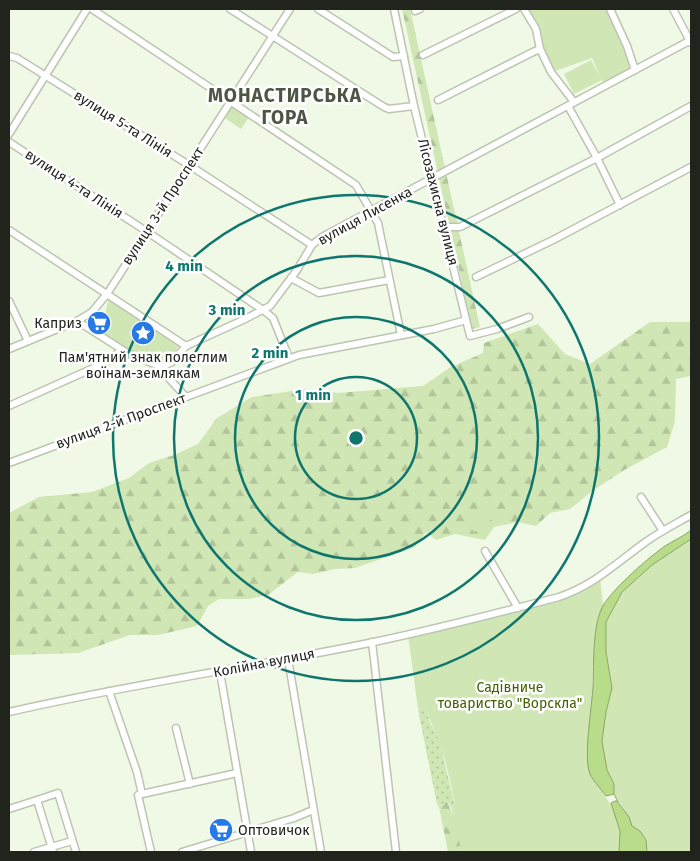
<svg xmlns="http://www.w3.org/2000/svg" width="700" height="861" font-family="'Fira Sans',sans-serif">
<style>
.grass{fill:url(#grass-dots)}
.forest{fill:url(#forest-firs)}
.green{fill:#d0e6b4}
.water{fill:#b8dc89;stroke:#8ba569}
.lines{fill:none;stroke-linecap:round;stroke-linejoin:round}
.stream{stroke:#8ba569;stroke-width:1}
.minor-casing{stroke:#bcc5b2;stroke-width:9}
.minor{stroke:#fff;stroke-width:6}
.ring{fill:none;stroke:#0f766e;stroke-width:2.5}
.labels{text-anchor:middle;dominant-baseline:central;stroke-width:5;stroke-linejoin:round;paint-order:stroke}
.street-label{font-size:14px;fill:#21241d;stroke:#fff}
.poi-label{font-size:14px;fill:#21241d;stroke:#fff;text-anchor:end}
.park-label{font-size:14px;fill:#436101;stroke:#fff}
.district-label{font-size:19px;font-weight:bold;letter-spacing:1px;fill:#4e5545;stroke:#fff}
.centre{fill:#0f766e;stroke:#fff;stroke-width:2.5}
.ring-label{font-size:15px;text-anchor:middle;font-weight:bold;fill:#0f766e;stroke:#fff;stroke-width:5;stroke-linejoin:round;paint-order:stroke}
</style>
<defs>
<pattern id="grass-dots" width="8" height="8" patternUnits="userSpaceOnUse" patternTransform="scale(1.25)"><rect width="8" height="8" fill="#d0e6b4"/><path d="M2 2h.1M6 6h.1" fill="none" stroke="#b2c59a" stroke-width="1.8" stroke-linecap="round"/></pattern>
<pattern id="forest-firs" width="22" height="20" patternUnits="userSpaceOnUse" patternTransform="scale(1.25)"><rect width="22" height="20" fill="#d0e6b4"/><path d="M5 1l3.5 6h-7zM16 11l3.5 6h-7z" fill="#b2c59a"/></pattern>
</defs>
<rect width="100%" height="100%" fill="#f0f9e6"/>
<!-- grass -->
<polygon class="grass" points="424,706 426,708 430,723 439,739 455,806 451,807 447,801 439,807 437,804 418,710"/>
<!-- forest -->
<g class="forest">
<polygon points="402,9 410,9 480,327 472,329"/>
<polygon points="650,322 691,322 691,376 676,379 675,421 667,447 626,469 595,489 570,509 550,513 536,526 518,522 494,527 485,540 455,534 436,540 426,532 415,547 355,568 335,569 313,574 298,572 268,595 248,599 219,599 208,606 197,626 158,635 130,635 78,653 9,655 9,513 39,497 92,492 129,478 149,463 174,455 198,444 217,418 252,397 305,389 338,393 423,386 449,368 483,353 484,343 538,324 565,354 590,364"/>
<polygon points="447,801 456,823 462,852 448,852 439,807"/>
</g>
<!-- green -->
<g class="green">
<polygon points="526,9 607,9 624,47 630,69 603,82 602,80 574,94 564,74 591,60 601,79 592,58 555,71 544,49 539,31"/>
<polygon points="232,106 249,117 241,129 225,118"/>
<polygon points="109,298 180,344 169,360 160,364 138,352 133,354 100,333"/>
<polygon points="488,505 496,516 474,532 466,521"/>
<polygon points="691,539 691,852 647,852 646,840 640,831 632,826 629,817 614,794 614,784 607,770 602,741 606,712 612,688 606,652 606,622 622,592 652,565"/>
<path d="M 600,578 L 603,605 L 598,621 L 593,658 L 590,774 L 615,811 L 620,831 L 619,852 L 462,852 L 451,807 L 455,805 C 451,784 446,761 439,741 C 435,730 429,720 426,708 L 424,707 L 418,709 L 408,635 L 559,597 Z"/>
</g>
<!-- water -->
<g class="water">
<path d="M 691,530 L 691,539 L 652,565 L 622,592 L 606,622 L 606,652 L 612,688 L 606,712 L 602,741 L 607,770 L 614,784 L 614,794 L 606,796 C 601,789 593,781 590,774 C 583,756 592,708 593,686 C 594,664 592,623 604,604 C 616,586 648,558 665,546 C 674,540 683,537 691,530 Z"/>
<polygon points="615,801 617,801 629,817 632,826 640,831 646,840 647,852 619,852 620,831 611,803"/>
</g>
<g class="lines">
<!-- stream -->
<polyline class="stream" points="614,794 618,802"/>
<!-- minor casing -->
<g class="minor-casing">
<g id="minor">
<polyline points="92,9 356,185 378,223 401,335"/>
<polyline points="230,9 384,107 389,109 414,106"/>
<polyline points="318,9 393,57 404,56"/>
<polyline points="394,9 414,106 470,336 497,329 529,317"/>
<polyline points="524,9 536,29 540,49 551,72 574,102"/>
<polyline points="610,9 627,46 635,70"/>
<polyline points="673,9 691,43"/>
<polyline points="415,11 420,9"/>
<polyline points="423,55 516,9"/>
<polyline points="9,56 17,58 189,165 312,245"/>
<polyline points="438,100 533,52 540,49"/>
<polyline points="568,106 597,158 620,205"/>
<polyline points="9,134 87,9"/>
<polyline points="9,142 146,231 263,310 273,318 289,358"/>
<polyline points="444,227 460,227 472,221 597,158 691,106"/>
<polyline points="9,230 186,346"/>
<polyline points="476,277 553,240 691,167"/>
<polyline points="291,278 319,293 389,280"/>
<polyline points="9,301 28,341"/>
<polyline points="77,321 129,354 162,367 172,362 186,346 243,320 270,306 297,270 312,245 322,237 691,40"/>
<polyline points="9,349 77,321 92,312 107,294 290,9"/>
<polyline points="162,367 164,373 186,397"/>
<polyline points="9,406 100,365 111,359 121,350"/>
<polyline points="9,463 299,355 434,329 466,320"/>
<polyline points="641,497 663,531"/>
<polyline points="485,551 518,608"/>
<polyline points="372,642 396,852"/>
<polyline points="288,659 321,852"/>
<polyline points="220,672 251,852"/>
<polyline points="109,691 137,772 142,794 138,795 151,852"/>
<path d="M 9,712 C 130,684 253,667 374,642 C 436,629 498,613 559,597 C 596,584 616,563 647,541 C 661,531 677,523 691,515"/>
<polyline points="176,728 190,784"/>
<polyline points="142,794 237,773"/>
<polyline points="9,809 37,800"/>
<polyline points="34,852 72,841"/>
<polyline points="53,852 37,800 58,793 76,852"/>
<polyline points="182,852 294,818 313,810"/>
</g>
</g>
<!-- minor -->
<use href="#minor" class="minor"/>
</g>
<!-- distance rings -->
<g class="ring">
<circle cx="356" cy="438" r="61"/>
<circle cx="356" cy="438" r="121"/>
<circle cx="356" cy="438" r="182"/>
<circle cx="356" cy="438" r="243"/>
</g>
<!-- icons -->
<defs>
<g id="supermarket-disc" transform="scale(1.25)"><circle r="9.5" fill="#277ae5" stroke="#fff"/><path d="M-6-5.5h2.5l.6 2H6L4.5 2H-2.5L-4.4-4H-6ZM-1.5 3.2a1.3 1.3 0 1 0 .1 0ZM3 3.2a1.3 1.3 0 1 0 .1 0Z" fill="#fff"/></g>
<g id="sight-disc" transform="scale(1.25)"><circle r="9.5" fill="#277ae5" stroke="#fff"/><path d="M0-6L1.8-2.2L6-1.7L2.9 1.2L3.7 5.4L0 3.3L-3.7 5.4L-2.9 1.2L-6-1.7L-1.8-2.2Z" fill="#fff"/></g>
</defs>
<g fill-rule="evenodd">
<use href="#supermarket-disc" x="99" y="323"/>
<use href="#sight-disc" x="143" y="333"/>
<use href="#supermarket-disc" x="221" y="830"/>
</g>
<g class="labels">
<!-- street labels -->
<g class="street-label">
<text transform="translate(123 124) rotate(32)">вулиця 5-та Лінія</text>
<text transform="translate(74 184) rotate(33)">вулиця 4-та Лінія</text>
<text transform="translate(438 202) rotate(76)">Лісозахисна вулиця</text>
<text transform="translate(163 206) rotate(-57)">вулиця 3-й Проспект</text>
<text transform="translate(365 216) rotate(-29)">вулиця Лисенка</text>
<text transform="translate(121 421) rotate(-20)">вулиця 2-й Проспект</text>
<text transform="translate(264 663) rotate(-11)">Колійна вулиця</text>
</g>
<!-- poi labels -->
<g class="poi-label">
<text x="82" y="323">Каприз</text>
<text x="143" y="357" text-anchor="middle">Пам'ятний знак полеглим<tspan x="143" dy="16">воїнам-землякам</tspan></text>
<text x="238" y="830" text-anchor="start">Оптовичок</text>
</g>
<!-- park labels -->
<g class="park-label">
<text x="510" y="687">Садівниче<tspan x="510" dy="16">товариство "Ворскла"</tspan></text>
</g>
<!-- district labels -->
<g class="district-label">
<text x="285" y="95">МОНАСТИРСЬКА<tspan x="285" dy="22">ГОРА</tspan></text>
</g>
</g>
<circle cx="356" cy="438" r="8" class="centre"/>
<g class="ring-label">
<text x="184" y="271">4 min</text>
<text x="227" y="315">3 min</text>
<text x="270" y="358">2 min</text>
<text x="313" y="400">1 min</text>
</g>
<!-- border -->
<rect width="700" height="861" fill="none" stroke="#21241d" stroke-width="20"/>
</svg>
